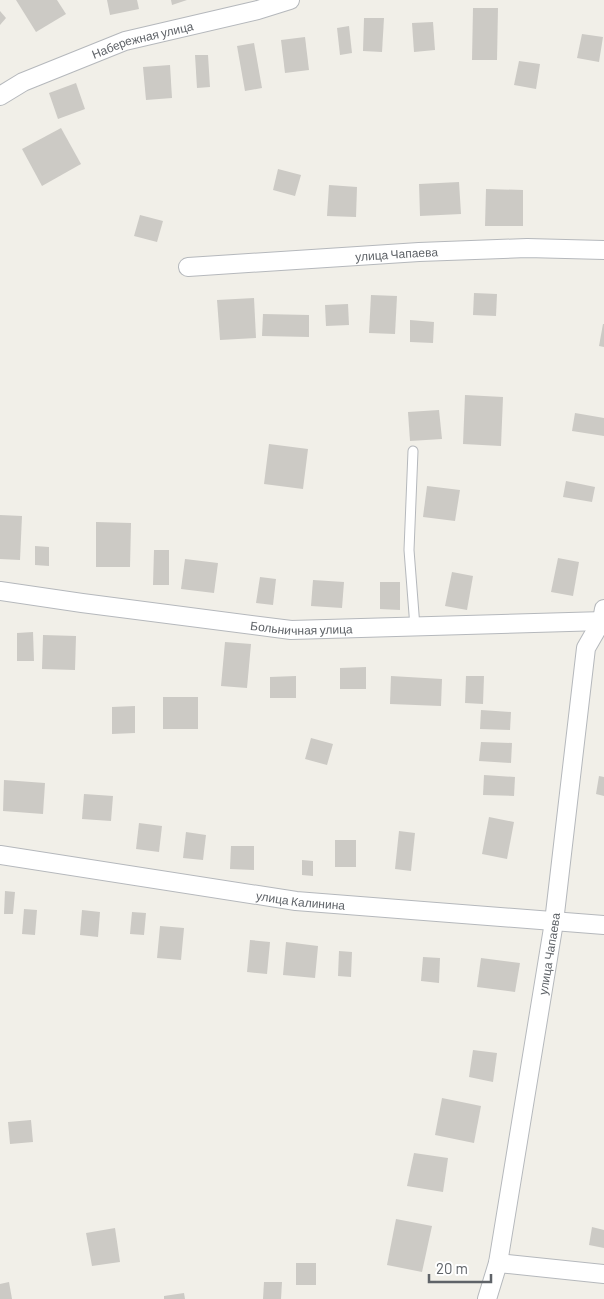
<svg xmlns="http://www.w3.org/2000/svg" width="604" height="1299" font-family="Barlow,sans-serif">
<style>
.building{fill:#cccac5}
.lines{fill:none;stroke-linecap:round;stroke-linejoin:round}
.lane-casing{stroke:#b5b8bc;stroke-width:11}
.street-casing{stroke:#b5b8bc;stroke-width:20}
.lane{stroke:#fff;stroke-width:9}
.street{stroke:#fff;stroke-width:18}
.labels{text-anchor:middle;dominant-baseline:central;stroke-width:4.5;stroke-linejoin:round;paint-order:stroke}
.street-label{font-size:12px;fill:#5f6368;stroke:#fff}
</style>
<rect width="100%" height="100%" fill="#f1efe8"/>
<!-- building -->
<g class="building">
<polygon points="16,0 57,0 66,14 36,32"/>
<polygon points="107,0 137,0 139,9 110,15"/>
<polygon points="171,0 187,0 172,5"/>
<polygon points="473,8 498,8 497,60 472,60"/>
<polygon points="0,11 6,18 0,25"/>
<polygon points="364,18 384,18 382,52 363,51"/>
<polygon points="433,22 435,50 414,52 412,23"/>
<polygon points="349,26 352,53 340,55 337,28"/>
<polygon points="582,34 603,37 599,62 577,58"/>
<polygon points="305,37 309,70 285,73 281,40"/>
<polygon points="254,43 262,88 245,91 237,46"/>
<polygon points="195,55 208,55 210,87 197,88"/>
<polygon points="519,61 540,64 536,89 514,85"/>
<polygon points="170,65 172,98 146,100 143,67"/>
<polygon points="76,83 85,109 58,119 49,93"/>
<polygon points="61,128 81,164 42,186 22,149"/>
<polygon points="278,169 301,175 295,196 273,190"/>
<polygon points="459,182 461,214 420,216 419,184"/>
<polygon points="329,185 357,187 356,217 327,216"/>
<polygon points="486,189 523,190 523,226 485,226"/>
<polygon points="140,215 163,221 157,242 134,236"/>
<polygon points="474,293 497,294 496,316 473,315"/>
<polygon points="371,295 397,296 395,334 369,333"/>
<polygon points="254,298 256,338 220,340 217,300"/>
<polygon points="348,304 349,325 326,326 325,305"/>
<polygon points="263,314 309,315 309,337 262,336"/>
<polygon points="410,320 434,322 433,343 410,342"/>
<polygon points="603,324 604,324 604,347 599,346"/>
<polygon points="465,395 503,397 501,446 463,444"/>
<polygon points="439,410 442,439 410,441 408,412"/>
<polygon points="575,413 604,418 604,436 572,431"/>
<polygon points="269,444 308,449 303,489 264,484"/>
<polygon points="566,481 595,487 592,502 563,497"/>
<polygon points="427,486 460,490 455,521 423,517"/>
<polygon points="0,515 22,516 20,560 0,559"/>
<polygon points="96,522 131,523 130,567 96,567"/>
<polygon points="35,546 49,547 49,566 35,565"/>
<polygon points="154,550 169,550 169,585 153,585"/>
<polygon points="558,558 579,562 573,596 551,592"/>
<polygon points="185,559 218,563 214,593 181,589"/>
<polygon points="452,572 473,576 467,610 445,606"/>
<polygon points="260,577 276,579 273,605 256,603"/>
<polygon points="313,580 344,582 342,608 311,606"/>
<polygon points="380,582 400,582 400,610 380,609"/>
<polygon points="33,632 34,661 17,661 17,633"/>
<polygon points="43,635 76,636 75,670 42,669"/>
<polygon points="225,642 251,644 247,688 221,686"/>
<polygon points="366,667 366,689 340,689 340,668"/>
<polygon points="296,676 296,698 270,698 270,677"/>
<polygon points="391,676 442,679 441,706 390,704"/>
<polygon points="466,676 484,676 483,704 465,703"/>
<rect x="163" y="697" width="35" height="32"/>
<polygon points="135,706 135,733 112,734 112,707"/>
<polygon points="481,710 511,712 510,730 480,729"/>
<polygon points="311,738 333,744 327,765 305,759"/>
<polygon points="481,742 512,743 511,763 479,761"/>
<polygon points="484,775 515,777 514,796 483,795"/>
<polygon points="599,776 604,777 604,796 596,794"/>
<polygon points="4,780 45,783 43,814 3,811"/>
<polygon points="84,794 113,796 111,821 82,819"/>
<polygon points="489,817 514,822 507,859 482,854"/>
<polygon points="139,823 162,826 159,852 136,849"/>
<polygon points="399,831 415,833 411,871 395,869"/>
<polygon points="186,832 206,835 203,860 183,858"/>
<rect x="335" y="840" width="21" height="27"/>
<polygon points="231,846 254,846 254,870 230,869"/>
<polygon points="302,860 313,861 313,876 302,875"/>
<polygon points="5,891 15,892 13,914 4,914"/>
<polygon points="24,909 37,910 35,935 22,934"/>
<polygon points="82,910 100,912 98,937 80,935"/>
<polygon points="132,912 146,913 144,935 130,934"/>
<polygon points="160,926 184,928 181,960 157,958"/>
<polygon points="250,940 270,942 267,974 247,972"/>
<polygon points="286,942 318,946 315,978 283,975"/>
<polygon points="339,951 352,952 351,977 338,976"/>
<polygon points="423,957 440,958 439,983 421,981"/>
<polygon points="481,958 520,963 515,992 477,987"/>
<polygon points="473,1050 497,1053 493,1082 469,1077"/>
<polygon points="442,1098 481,1106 474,1143 435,1135"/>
<polygon points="31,1120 33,1142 10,1144 8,1122"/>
<polygon points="414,1153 448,1158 443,1192 407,1186"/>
<polygon points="396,1219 432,1226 422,1272 387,1265"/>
<polygon points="592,1227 604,1230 604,1248 589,1245"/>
<polygon points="115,1228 120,1262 92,1266 86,1233"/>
<rect x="296" y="1263" width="20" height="22"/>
<polygon points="9,1282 12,1299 0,1299 0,1284"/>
<polygon points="264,1282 282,1282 281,1299 263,1299"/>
<polygon points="184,1293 185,1299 164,1299 164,1296"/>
</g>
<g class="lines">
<!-- lane casing -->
<g class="lane-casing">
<polyline id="lane" points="413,451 409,550 415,627"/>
</g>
<!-- street casing -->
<g class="street-casing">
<g id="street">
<path id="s1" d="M 0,96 L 23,82 L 125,41 L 258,10 L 290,0"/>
<path id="s2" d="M 188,267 L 419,252 L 527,248 L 604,250"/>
<path id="s3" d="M 0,591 L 82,603 L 291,630 L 604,621"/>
<path id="s4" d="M 0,855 L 296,901 L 604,925"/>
<polyline points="498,1263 604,1274"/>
<path id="s5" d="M 487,1299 L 498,1263 L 554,922 L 586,648 L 602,620 L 604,609"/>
</g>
</g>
<!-- lane -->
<use href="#lane" class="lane"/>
<!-- street -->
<use href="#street" class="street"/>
</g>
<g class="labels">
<!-- street labels -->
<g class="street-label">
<text stroke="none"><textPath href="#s1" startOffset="154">Набережная улица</textPath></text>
<text stroke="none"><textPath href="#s2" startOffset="209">улица Чапаева</textPath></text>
<text stroke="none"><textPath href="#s3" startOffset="304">Больничная улица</textPath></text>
<text stroke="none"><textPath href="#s4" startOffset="304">улица Калинина</textPath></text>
<text stroke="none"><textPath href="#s5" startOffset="351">улица Чапаева</textPath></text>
</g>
</g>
<!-- scale -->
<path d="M429 1274v8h62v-8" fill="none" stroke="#5f6368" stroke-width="2.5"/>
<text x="436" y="1274" font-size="15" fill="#5f6368" stroke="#ffffff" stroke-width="4" paint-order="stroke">20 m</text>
</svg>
